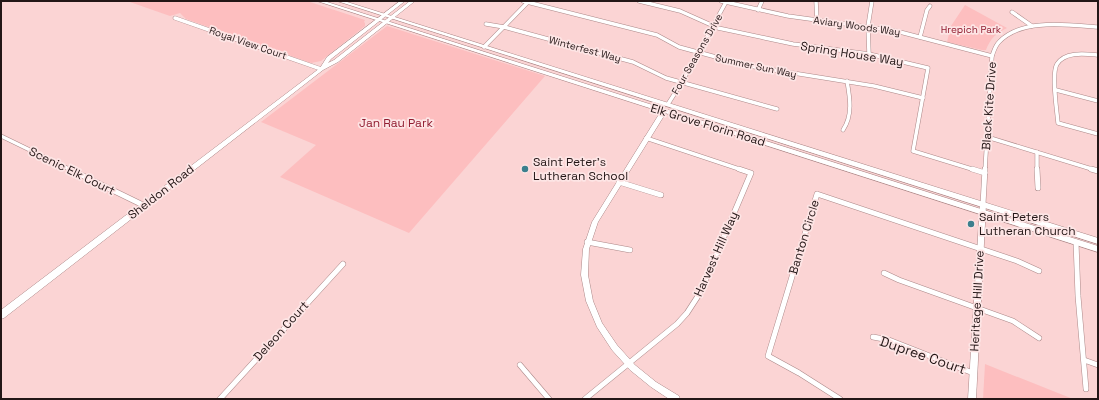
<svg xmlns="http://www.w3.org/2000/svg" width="1099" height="400" font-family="'Space Grotesk',sans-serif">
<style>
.green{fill:#fdbebf}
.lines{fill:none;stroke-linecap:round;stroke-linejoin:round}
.minor-far1-casing{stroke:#ac8888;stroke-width:4.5}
.minor-casing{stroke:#ac8888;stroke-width:6}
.tertiary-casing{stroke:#ac8888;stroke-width:1}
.secondary-casing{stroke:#ac8888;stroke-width:1}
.primary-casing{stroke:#ac8888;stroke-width:1}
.minor-far1{stroke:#fff;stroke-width:3.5}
.minor{stroke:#fff;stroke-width:5}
.tertiary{fill:#fff;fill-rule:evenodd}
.secondary{fill:#fff;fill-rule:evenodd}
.primary{fill:#fff;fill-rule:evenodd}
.poi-dot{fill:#3b7f8d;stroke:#fde5e5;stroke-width:1.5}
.labels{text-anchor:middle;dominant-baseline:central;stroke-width:3.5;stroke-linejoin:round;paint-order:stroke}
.far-street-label{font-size:10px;fill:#231616;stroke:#fde5e5}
.far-park-label{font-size:10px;fill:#911c30;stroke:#fde5e5}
.street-label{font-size:12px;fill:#231616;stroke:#fde5e5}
.park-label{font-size:12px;fill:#911c30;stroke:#fde5e5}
.poi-label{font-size:12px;fill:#231616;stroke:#fde5e5;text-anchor:start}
.near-street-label{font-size:14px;fill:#231616;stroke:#fde5e5}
</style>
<rect width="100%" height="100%" fill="#fbd4d4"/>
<!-- green -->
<g class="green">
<polygon points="127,1 307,1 365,20 364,22 365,23 365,26 321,61 311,63 186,19 180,13 170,16"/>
<path d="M 965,5 L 1007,28 C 996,33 990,39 986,50 L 982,50 L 947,42 L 951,26 Z"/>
<polygon points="387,26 545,76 409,233 280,177 316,145 261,122"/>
<polygon points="985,364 1073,399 983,399"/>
</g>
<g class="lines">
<!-- minor-far1 casing -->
<g class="minor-far1-casing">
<g id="minor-far1">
<polyline points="523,1 657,35 679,47 749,66 874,86 923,98"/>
<polyline points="639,1 680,11 718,28 793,44 869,54 928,68 913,151 975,170"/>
<polyline points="721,1 788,16 896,31 992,56"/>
<polyline points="816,1 817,20"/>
<polyline points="758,10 762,1"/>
<polyline points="1012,12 1032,26"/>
<polyline points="175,18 321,69"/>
<polyline points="486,24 504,27 633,62 666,78 777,109"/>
<polyline points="920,37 927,10 930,6"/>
<polyline points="484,47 529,1"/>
<polyline points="869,54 868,26 872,1"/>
<path d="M 1098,55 C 1086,54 1065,51 1057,64 C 1051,74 1057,111 1058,123 L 1098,134"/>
<polyline points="1056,90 1098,101"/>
<polyline points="668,104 682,82 726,2"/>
<path d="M 843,130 C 853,115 850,98 847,81"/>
<polyline points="1,136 71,170"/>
<polyline points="987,137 1095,170"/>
<polyline points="646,138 742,170"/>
<polyline points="1037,152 1037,170"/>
<path d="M 985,170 L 992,56 C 994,51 995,46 999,42 C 1021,18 1068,25 1098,27"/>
</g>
</g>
<!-- minor casing -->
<g class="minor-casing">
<g id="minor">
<polyline points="69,169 143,205"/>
<polyline points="972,169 985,173"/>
<polyline points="1037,169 1038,188"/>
<polyline points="1091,169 1098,171"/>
<polyline points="619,182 661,195"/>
<polyline points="983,204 985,169"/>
<polyline points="587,242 630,250"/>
<polyline points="1076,242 1078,296 1086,389"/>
<polyline points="884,273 899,280 1013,321 1039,338"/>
<polyline points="873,337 889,340 973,373"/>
<polyline points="1084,360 1098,365"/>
<polyline points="520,365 549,399"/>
<polyline points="220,399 343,264"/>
<polyline points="585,399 677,324 687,313 700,293 751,173 739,169"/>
<polyline points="840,399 799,373 768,356 817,194 1017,261 1039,271"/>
</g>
</g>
<!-- tertiary casing -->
<g class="tertiary-casing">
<g id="tertiary">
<polygon points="664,109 667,111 598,222 589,249 588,275 593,301 602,323 617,345 635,365 656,382 679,396 680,399 669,399 651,387 630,370 612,350 597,327 586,301 581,275 583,249 592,222 661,111"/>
<polygon points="981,202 983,202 986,204 976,399 968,399 980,204"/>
</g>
</g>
<!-- secondary casing -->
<g class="secondary-casing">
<polygon id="secondary" points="400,1 405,1 331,59 328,63 334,60 410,1 415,1 338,62 323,70 4,318 1,319 1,310 320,68 327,57"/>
</g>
<!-- primary casing -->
<g class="primary-casing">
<g id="primary">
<polygon points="317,1 324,1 1098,246 1098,252"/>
<polygon points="337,1 344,1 1098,238 1098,244"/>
</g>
</g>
<!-- minor-far1 -->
<use href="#minor-far1" class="minor-far1"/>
<!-- minor -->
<use href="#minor" class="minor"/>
<!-- tertiary -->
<use href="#tertiary" class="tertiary"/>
<!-- secondary -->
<use href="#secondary" class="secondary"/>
<!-- primary -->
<use href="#primary" class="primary"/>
</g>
<!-- markers -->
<g class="poi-dot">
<circle cx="525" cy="169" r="4"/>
<circle cx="971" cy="224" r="4"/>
</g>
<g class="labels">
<!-- far-street labels -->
<g class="far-street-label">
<text transform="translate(857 26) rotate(8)">Aviary Woods Way</text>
<text transform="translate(248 43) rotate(19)">Royal View Court</text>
<text transform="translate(585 49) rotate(15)">Winterfest Way</text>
<text transform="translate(697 54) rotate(-60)">Four Seasons Drive</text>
<text transform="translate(756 66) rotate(12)">Summer Sun Way</text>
</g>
<!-- far-park labels -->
<g class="far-park-label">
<text x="971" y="29">Hrepich Park</text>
</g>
<!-- street labels -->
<g class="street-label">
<text transform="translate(852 54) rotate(9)">Spring House Way</text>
<text transform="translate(989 106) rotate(-86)">Black Kite Drive</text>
<text transform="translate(708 125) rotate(17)">Elk Grove Florin Road</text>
<text transform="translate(72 171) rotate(26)">Scenic Elk Court</text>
<text transform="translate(161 192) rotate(-38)">Sheldon Road</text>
<text transform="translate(804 237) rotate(-73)">Banton Circle</text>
<text transform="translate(716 254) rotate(-66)">Harvest Hill Way</text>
<text transform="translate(977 301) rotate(-87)">Heritage Hill Drive</text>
<text transform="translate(281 331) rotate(-48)">Deleon Court</text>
</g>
<!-- park labels -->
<g class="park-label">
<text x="396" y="123">Jan Rau Park</text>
</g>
<!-- poi labels -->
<g class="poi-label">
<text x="533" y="162">Saint Peter's<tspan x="533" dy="14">Lutheran School</tspan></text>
<text x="979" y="217">Saint Peters<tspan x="979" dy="14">Lutheran Church</tspan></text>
</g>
<!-- near-street labels -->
<g class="near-street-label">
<text transform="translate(923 355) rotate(19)">Dupree Court</text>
</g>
</g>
<!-- border -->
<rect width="1099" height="400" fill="none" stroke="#231616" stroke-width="4"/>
</svg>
